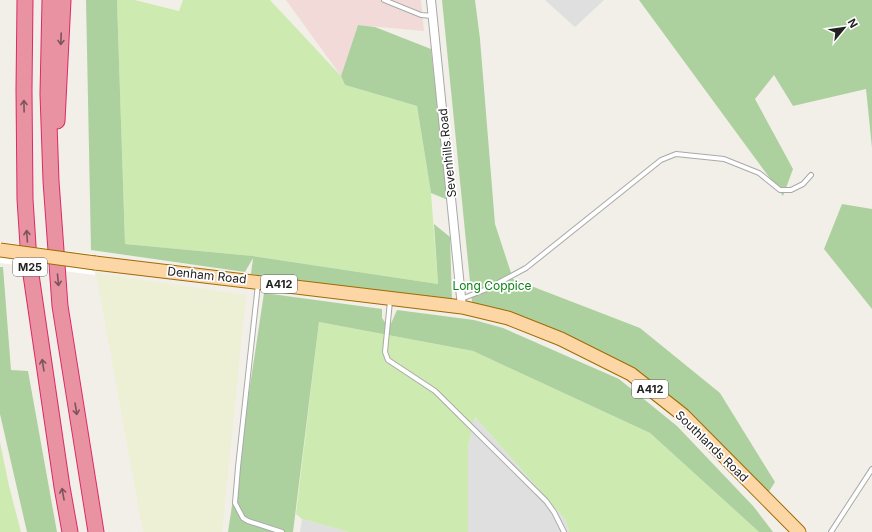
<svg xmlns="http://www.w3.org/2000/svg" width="872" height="532" font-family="Inter,sans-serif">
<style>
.residential{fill:#e0dfdf}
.commercial{fill:#f2dad9}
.farmland{fill:#eef0d5}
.grass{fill:#cdebb0}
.forest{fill:#add19e}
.pier{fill:#fff}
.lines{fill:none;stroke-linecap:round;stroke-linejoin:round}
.lane-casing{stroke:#a9a9a9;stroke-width:6}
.street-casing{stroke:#a9a9a9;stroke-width:10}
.primary-casing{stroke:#a06b00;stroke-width:15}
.highway-casing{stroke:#dc2a67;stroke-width:17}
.lane{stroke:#fff;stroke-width:4}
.street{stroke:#fff;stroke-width:8}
.primary{stroke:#fcd6a4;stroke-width:13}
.highway{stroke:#e892a2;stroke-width:15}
.primary-bridge-casing{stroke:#a06b00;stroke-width:15;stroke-linecap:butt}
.primary-bridge{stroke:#fcd6a4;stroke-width:13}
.oneway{stroke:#7b545c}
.labels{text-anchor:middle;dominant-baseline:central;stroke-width:3.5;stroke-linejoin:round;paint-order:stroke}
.shield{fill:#fff;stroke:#646464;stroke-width:1}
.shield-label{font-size:11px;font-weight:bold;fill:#222}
.street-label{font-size:12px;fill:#222;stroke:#fff}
.park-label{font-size:12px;fill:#0c8416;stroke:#fff}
</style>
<rect width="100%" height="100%" fill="#f2efe9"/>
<!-- residential -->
<g class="residential">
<polygon points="545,0 604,0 575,27"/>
<polygon points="475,417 565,519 569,532 468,532 468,447"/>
<polygon points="302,519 349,532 300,532"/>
</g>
<!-- commercial -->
<polygon class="commercial" points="286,0 421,0 424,31 358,25 341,76"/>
<!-- farmland -->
<polygon class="farmland" points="96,273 246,295 222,532 143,532"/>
<!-- grass -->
<g class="grass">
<polygon points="117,0 135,0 179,11 183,0 270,0 341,76 345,85 417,106 431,193 438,284 253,256 125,244"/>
<polygon points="319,322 473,351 650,433 759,532 569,532 565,519 475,417 468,447 468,532 349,532 302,519 296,514"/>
<polygon points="0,442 9,486 21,532 0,532"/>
</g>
<!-- forest -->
<g class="forest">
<polygon points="86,0 117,0 125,244 253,256 438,284 434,224 450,237 452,300 251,274 253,258 245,272 91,250"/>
<path d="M 442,0 L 475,0 L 480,39 L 495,224 L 513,279 L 640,328 L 720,393 L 775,482 L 768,493 L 638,372 C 587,341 529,322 472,302 Z"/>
<polygon points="639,0 872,0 872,148 866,89 793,106 774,75 755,99 793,169 783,196"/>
<polygon points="358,25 375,27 431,49 448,200 431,193 417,106 345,85 341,76"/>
<polygon points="842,204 872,209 872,309 824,249"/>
<polygon points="0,267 3,267 11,370 28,371 57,532 27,532 0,414"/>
<polygon points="264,293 382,309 382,318 389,328 397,310 474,320 503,328 619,379 677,426 754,507 773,532 759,532 650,433 473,351 319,322 293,532 228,532"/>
</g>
<!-- pier -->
<polygon class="pier" points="0,242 92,254 95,275 0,263"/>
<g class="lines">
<!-- lane casing -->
<g class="lane-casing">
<g id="lane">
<polyline points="384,0 421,15 433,16"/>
<polyline points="258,284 238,467 235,503 243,518 248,521 282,532"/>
<polyline points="461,299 487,289 526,268 661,160 676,154 724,159 759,173 780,190 791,190 803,184 811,175"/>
<polyline points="390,301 385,352 388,360 435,391 546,501 554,512 564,532"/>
<polyline points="831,532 872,469"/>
</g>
</g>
<!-- street casing -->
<g class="street-casing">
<polyline id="street" points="431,0 462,307"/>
</g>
<!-- primary casing -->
<g class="primary-casing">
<polyline id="primary" points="95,263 462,307 508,318 561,339 631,374 683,415 799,532"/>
</g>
<!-- highway casing -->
<g class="highway-casing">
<g id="highway">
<polyline points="25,0 24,90 25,199 29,261 62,487 70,532"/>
<polyline points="50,0 48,94 51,181 60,306 96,532"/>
<polyline points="57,121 63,0"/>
</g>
</g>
<!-- lane -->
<use href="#lane" class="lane"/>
<!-- street -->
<use href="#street" class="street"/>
<!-- primary -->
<use href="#primary" class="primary"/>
<!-- highway -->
<use href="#highway" class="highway"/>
<!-- primary-bridge casing -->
<g class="primary-bridge-casing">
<polyline id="primary-bridge" points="0,250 95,263"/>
</g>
<!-- primary-bridge -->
<use href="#primary-bridge" class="primary-bridge"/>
</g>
<!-- one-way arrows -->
<defs><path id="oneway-shaft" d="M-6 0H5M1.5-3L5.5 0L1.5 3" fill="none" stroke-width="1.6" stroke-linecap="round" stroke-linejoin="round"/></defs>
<g class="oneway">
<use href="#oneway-shaft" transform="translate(61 39) rotate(92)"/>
<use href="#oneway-shaft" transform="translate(24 106) rotate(-91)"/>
<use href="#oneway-shaft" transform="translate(27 236) rotate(-94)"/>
<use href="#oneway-shaft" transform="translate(58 280) rotate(85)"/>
<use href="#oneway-shaft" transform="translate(43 365) rotate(-99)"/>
<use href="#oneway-shaft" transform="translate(76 409) rotate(81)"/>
<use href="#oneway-shaft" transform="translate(63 494) rotate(-100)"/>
</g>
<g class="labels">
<!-- shield labels -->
<g class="shield">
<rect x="13" y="258" width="34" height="18" rx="3"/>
<rect x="261" y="275" width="36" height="18" rx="3"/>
<rect x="632" y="380" width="36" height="18" rx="3"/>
</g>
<g class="shield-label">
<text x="30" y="267">M25</text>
<text x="279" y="284">A412</text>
<text x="650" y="389">A412</text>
</g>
<!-- street labels -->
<g class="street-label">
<text transform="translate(447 153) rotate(-96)">Sevenhills Road</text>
<text transform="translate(207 275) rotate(6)">Denham Road</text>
<text transform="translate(712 446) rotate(44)">Southlands Road</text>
</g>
<!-- park labels -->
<g class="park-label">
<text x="492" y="285">Long Coppice</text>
</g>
</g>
<!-- north arrow -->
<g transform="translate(844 28) rotate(61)" stroke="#ffffff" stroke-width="3" paint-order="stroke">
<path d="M0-3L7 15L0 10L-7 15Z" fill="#222222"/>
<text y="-6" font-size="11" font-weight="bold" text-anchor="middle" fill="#222222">N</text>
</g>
</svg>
